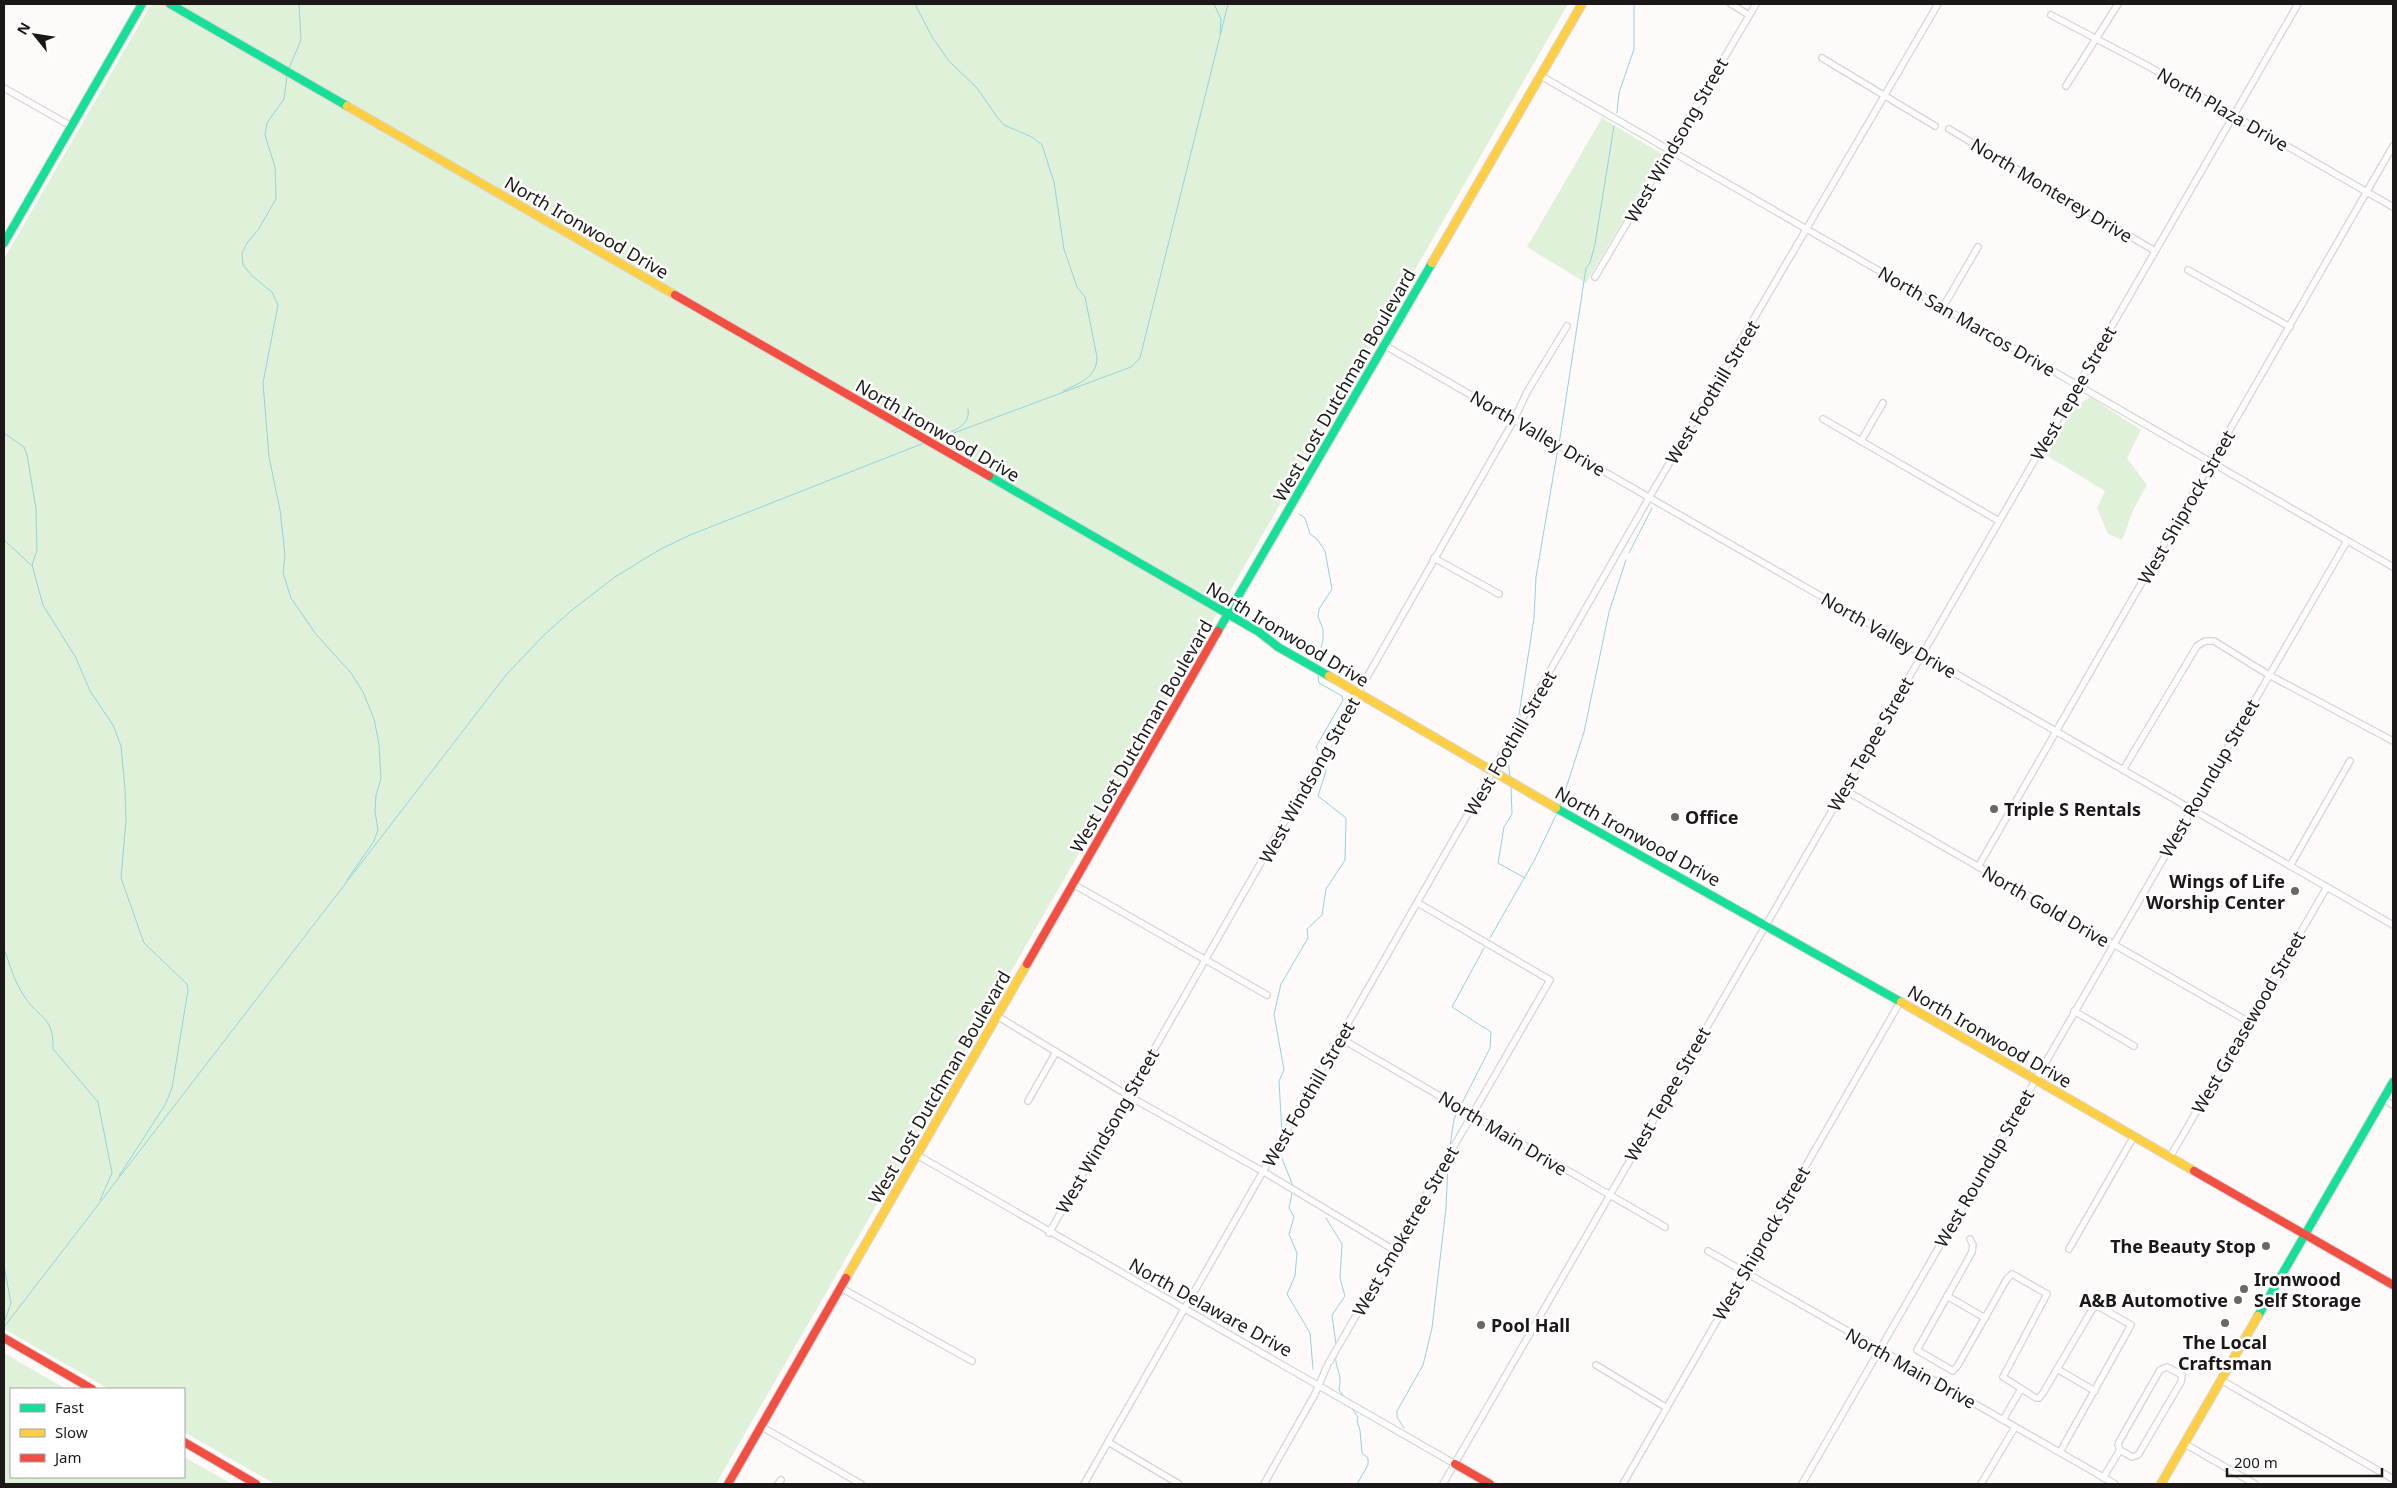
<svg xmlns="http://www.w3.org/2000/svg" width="2397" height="1488" font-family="'Noto Sans',sans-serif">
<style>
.green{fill:#e0f1d9}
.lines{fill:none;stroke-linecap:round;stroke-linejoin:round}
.stream{stroke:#90d4dc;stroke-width:1}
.street-casing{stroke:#d7d4d3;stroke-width:8}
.fast-casing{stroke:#d7d4d3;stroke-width:10}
.slow-casing{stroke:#d7d4d3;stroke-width:10}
.jam-casing{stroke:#d7d4d3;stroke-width:10}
.street{stroke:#fffefe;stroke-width:5.5}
.fast{stroke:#16e098;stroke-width:8}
.slow{stroke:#ffcf43;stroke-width:8}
.jam{stroke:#f24e42;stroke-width:8}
.poi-dot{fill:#6a6766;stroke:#fff;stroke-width:2}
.labels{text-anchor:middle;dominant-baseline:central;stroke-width:5;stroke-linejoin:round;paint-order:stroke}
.street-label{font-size:18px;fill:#1b1817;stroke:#fff}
.poi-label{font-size:18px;font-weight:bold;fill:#1b1817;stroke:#fff;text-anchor:start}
</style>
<rect width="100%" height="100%" fill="#fdfaf9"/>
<!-- green -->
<g class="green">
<polygon points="151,4 1568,4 716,1484 275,1484 184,1432 184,1389 109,1389 4,1329 4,259"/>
<polygon points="1602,118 1662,154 1586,283 1527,247"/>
<polygon points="2090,397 2141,430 2127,458 2147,485 2134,508 2122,540 2108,534 2097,508 2105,491 2046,455 2074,407"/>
<polygon points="4,1353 66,1389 11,1389 11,1477 184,1477 184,1457 232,1484 4,1484"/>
</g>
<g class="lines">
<!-- stream -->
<g class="stream">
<path d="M 915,4 L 932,37 L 949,61 L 977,88 L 997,117 L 1004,125 L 1032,137 L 1042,145 L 1054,182 L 1064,249 L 1077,287 L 1085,297 L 1097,357 C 1097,378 1079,383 1063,391"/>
<polyline points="1214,4 1221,19 1220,33"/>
<polyline points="289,68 301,40 299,4"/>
<polyline points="287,76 284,99 267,123 265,135 275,167 276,199 258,230 247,243 242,253 243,265 252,276 272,292 278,305 263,383 269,457 280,510 285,555 283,573 291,598 315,633 351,673 363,692 374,719 379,744 381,779 376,795 375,811 378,830 374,841 347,880"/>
<polyline points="1617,113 1619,93 1634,49 1634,4"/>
<polyline points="4,433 24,447 27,455 36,509 37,550 32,565 43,605 76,658 90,691 113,725 121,746 125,789 126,820 121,878 144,943 187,984 188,990 172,1088 165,1105 119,1176"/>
<path d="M 942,436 C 955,430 971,425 968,409"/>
<polyline points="935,440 1131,367 1140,358 1228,4"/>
<polyline points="1559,444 1586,268 1590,263 1595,244 1614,126"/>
<polyline points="1299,514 1305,518 1310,534 1317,539 1325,551 1332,589 1319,609 1318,617 1323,629 1323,640 1318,660"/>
<polyline points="4,540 31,565"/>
<polyline points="1629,553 1652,508"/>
<polyline points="1318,676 1319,683 1342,696 1343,700 1316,747 1318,750"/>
<polyline points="1518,721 1534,618 1536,577 1558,448"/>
<polyline points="1510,777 1508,761 1514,739"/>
<polyline points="1511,786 1512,814 1504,827 1498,863 1525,878"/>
<polyline points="1560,807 1584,732 1609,612 1626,560"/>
<polyline points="1490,938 1535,859 1557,813"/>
<path d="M 4,949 C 10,965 15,983 24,996 C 40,1020 54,1016 53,1049 L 98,1102 L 112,1173 L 100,1200"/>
<polyline points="1461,1105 1490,1048 1491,1032 1452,1007 1484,948"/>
<polyline points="1282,1134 1279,1081 1284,1070 1274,1014 1281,984 1308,938 1307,929 1322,915 1326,889 1345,860 1346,818 1318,796 1326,771 1325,765"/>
<polyline points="1281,1145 1281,1156 1293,1186"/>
<polyline points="1450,1146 1454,1119 1459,1109"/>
<polyline points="1292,1193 1289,1208 1294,1217 1289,1234 1297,1253 1295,1276 1287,1294 1310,1333 1313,1369"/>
<polyline points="1326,1218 1342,1244 1340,1278 1345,1296 1332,1315 1336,1344"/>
<polyline points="4,1266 11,1303 4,1323"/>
<polyline points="4,1327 506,675 544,635 572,610 615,577 659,550 690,535 924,443"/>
<path d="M 1336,1355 C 1334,1369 1343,1371 1339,1390 L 1345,1398"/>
<polyline points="1351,1407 1358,1417 1357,1421 1360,1430 1362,1453 1368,1458 1368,1465 1357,1484"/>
<polyline points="1404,1428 1397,1417 1397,1411 1423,1365 1432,1328 1446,1208 1448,1162"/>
</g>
<!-- street casing -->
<g class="street-casing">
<g id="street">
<polyline points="1731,4 1749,15"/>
<polyline points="2051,15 2146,65 2393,207"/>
<polyline points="1822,58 1935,126"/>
<polyline points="1541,76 2393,567"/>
<polyline points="2066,86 2118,4"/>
<polyline points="4,88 71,126"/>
<polyline points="1949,129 2155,251"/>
<polyline points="2188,270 2290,327"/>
<polyline points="1595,277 1756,4"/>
<polyline points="1943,307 1978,247"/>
<polyline points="1384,345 2393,925"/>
<polyline points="1823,419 1999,521"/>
<polyline points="1861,441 1883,403"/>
<polyline points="1434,558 1499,594"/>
<polyline points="2123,770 2197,646 2205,641 2214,641 2269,675 2393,741"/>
<polyline points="1843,789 2249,1022"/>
<polyline points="2290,866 2350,761"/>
<polyline points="1978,867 2393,146"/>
<polyline points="1073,884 1267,995"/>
<polyline points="2074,1011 2134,1046"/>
<polyline points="997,1016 1134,1099 1264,1172 1394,1250"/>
<polyline points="1340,1038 1665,1227"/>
<polyline points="2383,1099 2393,1105"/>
<polyline points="1028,1101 1056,1052"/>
<polyline points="917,1155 1455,1464"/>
<polyline points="2170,1157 2327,887"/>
<polyline points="1049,1233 1514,420 1527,392 1567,326"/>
<polyline points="1970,1239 1973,1245 1972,1252 1917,1350 1953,1371 1958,1365 2007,1279 2012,1274 2047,1294 2003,1377 2036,1398 2039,1398 2043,1393 2093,1308 2098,1306 2131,1325 2060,1452"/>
<polyline points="2069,1249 2134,1136"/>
<polyline points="1708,1251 2115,1484"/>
<polyline points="841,1288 972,1361"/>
<polyline points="1947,1296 1985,1318"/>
<polyline points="1596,1365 1667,1408"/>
<polyline points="2057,1369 2095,1391"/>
<polyline points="2221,1380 2393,1479"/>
<polyline points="2003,1420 2021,1389"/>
<polyline points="762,1427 861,1484"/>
<polyline points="1108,1442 1179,1484"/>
<polyline points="2185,1444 2255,1484"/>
<polyline points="2103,1478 2120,1450 2132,1457 2138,1455 2181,1382 2182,1375 2167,1367 2160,1370 2120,1440 2118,1445 2120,1450"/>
<polyline points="778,1484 781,1480"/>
<polyline points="1084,1484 1646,503 1938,4"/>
<polyline points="1264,1484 1315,1394 1328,1364 1550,980 1418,903"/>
<polyline points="1443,1484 2298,4"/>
<polyline points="1623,1484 1900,1002"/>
<polyline points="1802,1484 2347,541"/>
<polyline points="1981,1484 2015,1427"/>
</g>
</g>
<!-- fast casing -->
<g class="fast-casing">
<g id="fast">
<polyline points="170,4 347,106"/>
<polyline points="4,243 142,4"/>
<polyline points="989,476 1259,632 1278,647 1329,676"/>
<polyline points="1218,631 1432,263"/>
<polyline points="1556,808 1901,1002"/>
<polyline points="2258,1316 2393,1082"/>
</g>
</g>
<!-- slow casing -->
<g class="slow-casing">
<g id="slow">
<polyline points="347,106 675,295"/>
<polyline points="1432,263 1582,4"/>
<polyline points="1329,676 1556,808"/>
<polyline points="1901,1002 2194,1171"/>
<polyline points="846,1278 1027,964"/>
<polyline points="2161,1484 2258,1316"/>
</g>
</g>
<!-- jam casing -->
<g class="jam-casing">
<g id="jam">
<polyline points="675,295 989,476"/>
<polyline points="1027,964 1218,631"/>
<polyline points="2194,1171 2393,1285"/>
<polyline points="4,1338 92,1389"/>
<polyline points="184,1442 256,1484"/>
<polyline points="1455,1464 1490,1484"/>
<polyline points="728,1484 846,1278"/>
</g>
</g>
<!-- street -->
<use href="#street" class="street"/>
<!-- fast -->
<use href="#fast" class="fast"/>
<!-- slow -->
<use href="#slow" class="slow"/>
<!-- jam -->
<use href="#jam" class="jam"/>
</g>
<!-- markers -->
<g class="poi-dot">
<circle cx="1994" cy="809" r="5"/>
<circle cx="1675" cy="817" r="5"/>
<circle cx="2295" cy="891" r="5"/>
<circle cx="2266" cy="1246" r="5"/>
<circle cx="2244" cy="1289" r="5"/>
<circle cx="2238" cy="1300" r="5"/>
<circle cx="2225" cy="1323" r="5"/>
<circle cx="1481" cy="1325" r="5"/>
</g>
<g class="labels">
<!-- street labels -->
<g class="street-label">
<text transform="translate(2223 109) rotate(30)">North Plaza Drive</text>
<text transform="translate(1676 140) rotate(-60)">West Windsong Street</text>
<text transform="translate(2052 190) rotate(31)">North Monterey Drive</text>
<text transform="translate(587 227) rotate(30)">North Ironwood Drive</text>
<text transform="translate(1967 321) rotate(30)">North San Marcos Drive</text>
<text transform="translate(1344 385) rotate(-60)">West Lost Dutchman Boulevard</text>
<text transform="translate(1712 392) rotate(-59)">West Foothill Street</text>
<text transform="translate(2073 393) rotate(-60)">West Tepee Street</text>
<text transform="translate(938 430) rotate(30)">North Ironwood Drive</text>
<text transform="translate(1538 433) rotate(30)">North Valley Drive</text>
<text transform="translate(2186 507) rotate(-60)">West Shiprock Street</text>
<text transform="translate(1288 634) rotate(31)">North Ironwood Drive</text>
<text transform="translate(1889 635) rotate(30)">North Valley Drive</text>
<text transform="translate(1141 736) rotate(-60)">West Lost Dutchman Boulevard</text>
<text transform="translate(1510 743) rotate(-60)">West Foothill Street</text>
<text transform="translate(1870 744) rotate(-60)">West Tepee Street</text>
<text transform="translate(2209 778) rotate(-60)">West Roundup Street</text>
<text transform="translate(1309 780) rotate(-61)">West Windsong Street</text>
<text transform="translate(1638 836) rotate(29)">North Ironwood Drive</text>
<text transform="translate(2046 906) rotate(30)">North Gold Drive</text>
<text transform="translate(2248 1022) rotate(-60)">West Greasewood Street</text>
<text transform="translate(1990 1036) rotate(30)">North Ironwood Drive</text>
<text transform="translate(939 1087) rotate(-60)">West Lost Dutchman Boulevard</text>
<text transform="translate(1308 1094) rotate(-60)">West Foothill Street</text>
<text transform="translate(1667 1094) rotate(-60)">West Tepee Street</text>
<text transform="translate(1107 1131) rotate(-60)">West Windsong Street</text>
<text transform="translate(1503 1133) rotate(31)">North Main Drive</text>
<text transform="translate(1984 1168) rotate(-60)">West Roundup Street</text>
<text transform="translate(1405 1231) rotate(-60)">West Smoketree Street</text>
<text transform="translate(1761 1243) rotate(-60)">West Shiprock Street</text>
<text transform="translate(1211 1307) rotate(29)">North Delaware Drive</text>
<text transform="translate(1911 1368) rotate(29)">North Main Drive</text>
</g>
<!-- poi labels -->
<g class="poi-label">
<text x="2004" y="809">Triple S Rentals</text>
<text x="1685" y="817">Office</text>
<text x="2285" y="881" text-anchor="end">Wings of Life<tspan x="2285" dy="21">Worship Center</tspan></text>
<text x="2256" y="1246" text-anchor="end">The Beauty Stop</text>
<text x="2254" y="1279">Ironwood<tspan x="2254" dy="21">Self Storage</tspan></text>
<text x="2228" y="1300" text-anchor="end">A&amp;B Automotive</text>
<text x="1491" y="1325">Pool Hall</text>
<text x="2225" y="1342" text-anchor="middle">The Local<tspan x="2225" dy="21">Craftsman</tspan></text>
</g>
</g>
<!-- border -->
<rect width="2397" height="1488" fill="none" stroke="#1b1817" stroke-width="10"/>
<!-- legend -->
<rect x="10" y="1388" width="175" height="90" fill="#ffffff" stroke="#a4a3a2"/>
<rect x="20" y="1404" width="25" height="8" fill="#16e098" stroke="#a4a3a2"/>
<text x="55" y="1413" font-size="15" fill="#1b1817">Fast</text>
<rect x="20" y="1429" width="25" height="8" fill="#ffcf43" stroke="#a4a3a2"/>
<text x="55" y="1438" font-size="15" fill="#1b1817">Slow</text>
<rect x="20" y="1454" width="25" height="8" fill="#f24e42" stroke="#a4a3a2"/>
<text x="55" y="1463" font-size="15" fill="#1b1817">Jam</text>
<!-- north arrow -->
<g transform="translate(35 35) rotate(300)" stroke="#ffffff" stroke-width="4" paint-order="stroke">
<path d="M0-4L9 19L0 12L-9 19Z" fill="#1b1817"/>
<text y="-8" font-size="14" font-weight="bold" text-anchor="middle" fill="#1b1817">N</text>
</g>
<!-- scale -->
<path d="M2227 1468v8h155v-8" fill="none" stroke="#1b1817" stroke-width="2.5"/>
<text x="2234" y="1468" font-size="15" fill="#1b1817" stroke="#ffffff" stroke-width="4" paint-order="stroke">200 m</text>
</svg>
